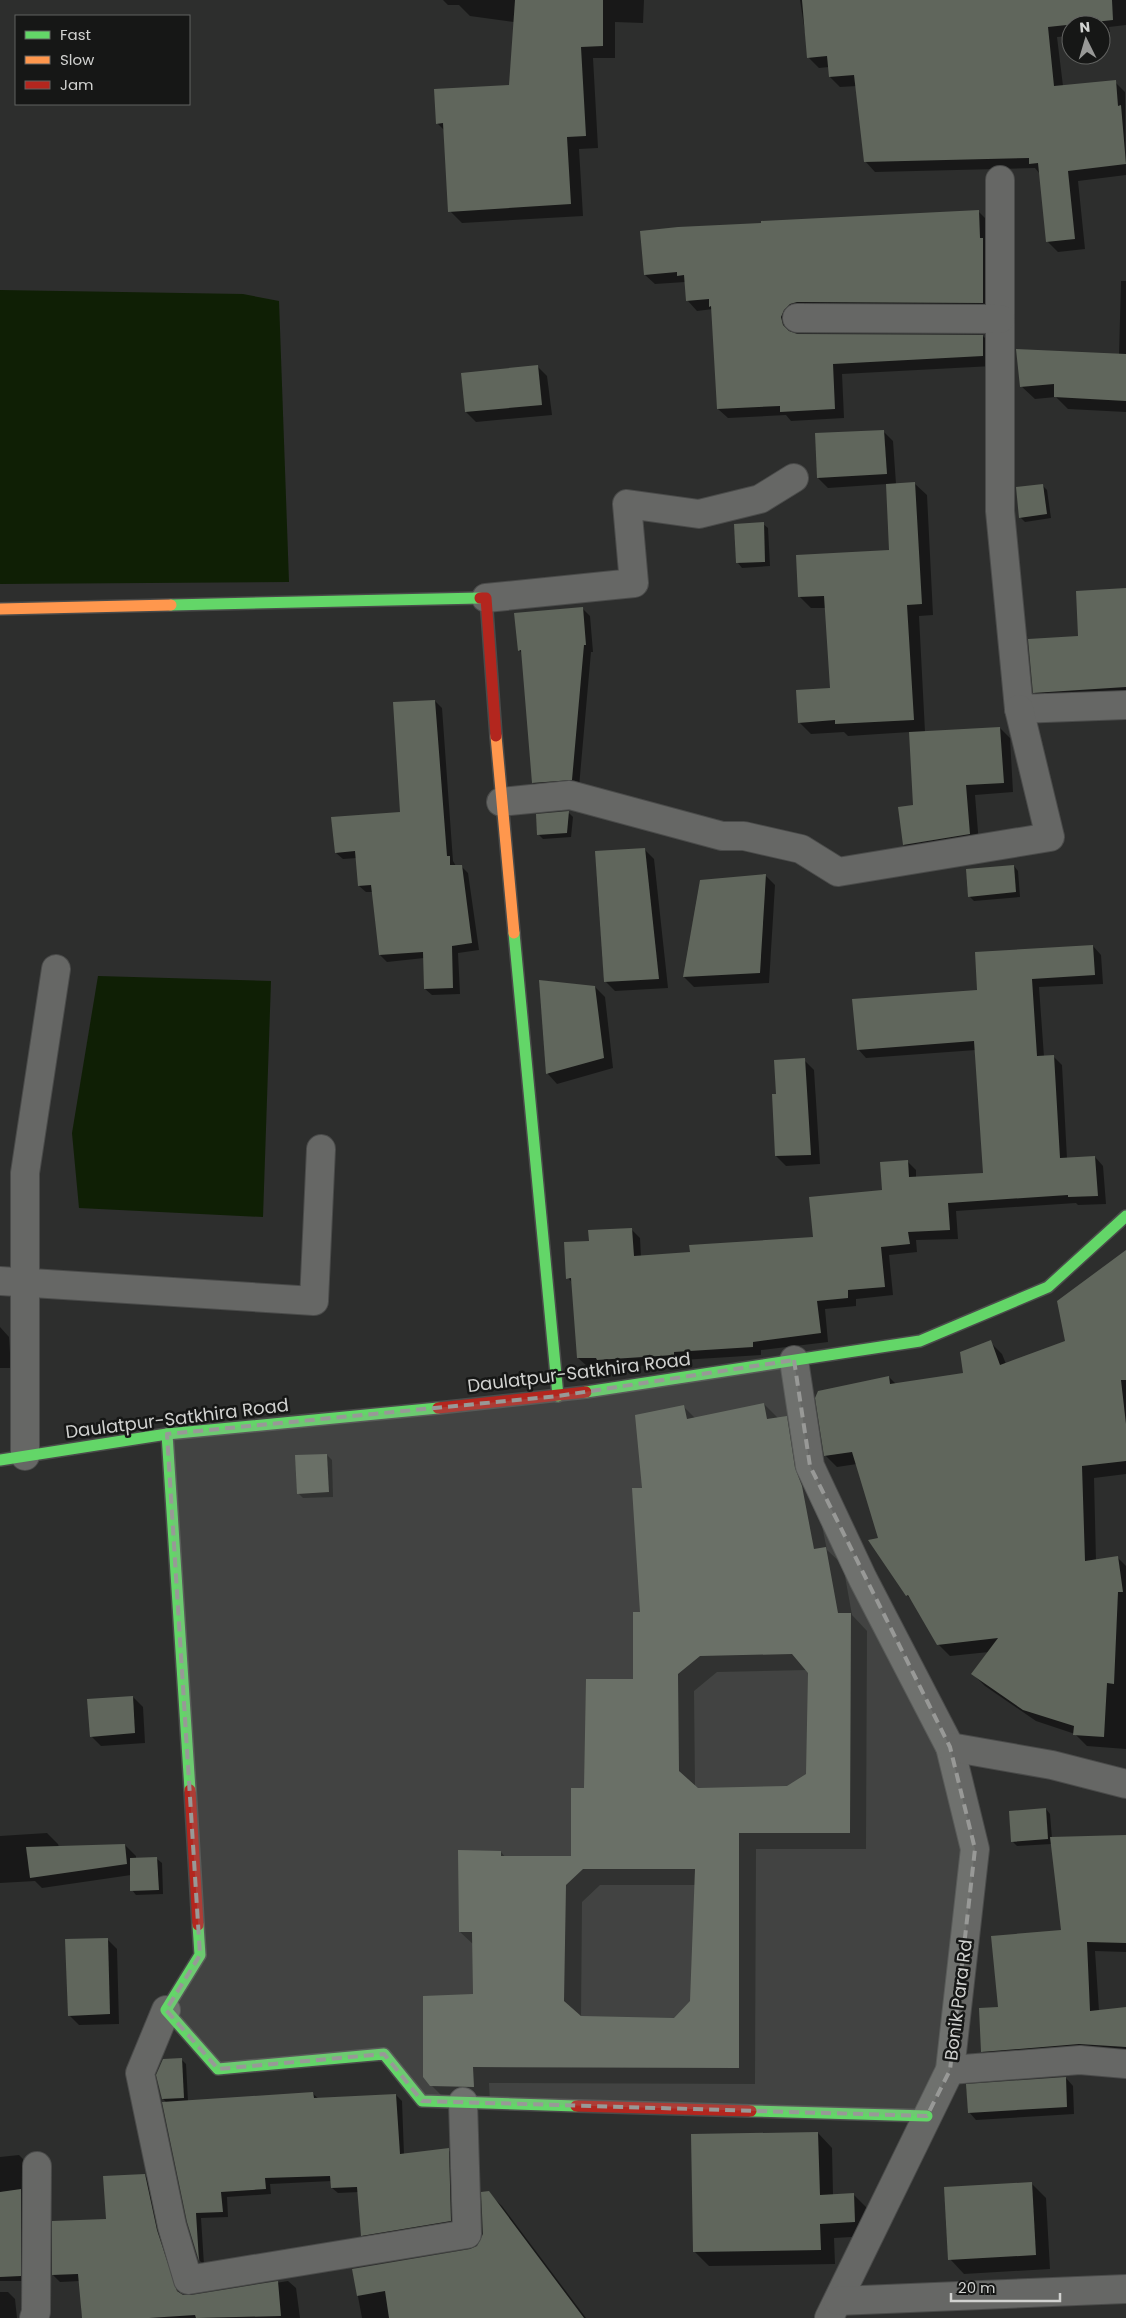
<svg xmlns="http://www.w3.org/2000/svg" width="1126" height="2318" font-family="Poppins,sans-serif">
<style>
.water{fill:#0f1f05}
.shadow{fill:#0007;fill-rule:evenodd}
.building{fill:#60665c;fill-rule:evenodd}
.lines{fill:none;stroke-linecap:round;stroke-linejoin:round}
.street-casing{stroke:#4a4b4a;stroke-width:30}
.fast-casing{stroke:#4a4b4a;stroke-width:14}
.slow-casing{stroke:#4a4b4a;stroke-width:14}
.jam-casing{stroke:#4a4b4a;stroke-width:14}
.street{stroke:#666765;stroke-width:28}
.fast{stroke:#63d668;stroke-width:11}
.slow{stroke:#ff974d;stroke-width:11}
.jam{stroke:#b3261e;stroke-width:11}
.marked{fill:#989997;fill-opacity:0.2;stroke:#989997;stroke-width:4;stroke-dasharray:10 6;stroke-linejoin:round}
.labels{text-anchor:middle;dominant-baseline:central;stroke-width:5;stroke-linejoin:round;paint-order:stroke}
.street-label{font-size:18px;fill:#d1d2d0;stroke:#161716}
</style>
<rect width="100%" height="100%" fill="#2d2e2d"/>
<!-- water -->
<g class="water">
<polygon points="0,290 243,294 279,301 289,582 0,584"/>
<polygon points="98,976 271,981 263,1217 79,1208 72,1133"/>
</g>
<!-- shadow -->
<g class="shadow">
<polygon points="443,0 644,0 643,23 615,22 615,58 593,58 598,148 579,149 583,216 462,223 450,211 445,131 437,123 510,86 514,22 470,16 459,5 448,5"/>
<polygon points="800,0 1126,0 1126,25 1109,27 1110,32 1101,32 1101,25 1071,25 1071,36 1057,37 1063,86 1115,82 1125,92 1126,175 1078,181 1085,249 1058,252 1048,242 1040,174 1035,168 875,172 865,161 857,86 840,87 830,77 829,67 819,68 809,58"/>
<polygon points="978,211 988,221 992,313 791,329 792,333 797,335 983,336 993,346 993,366 842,374 844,418 791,421 786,415 728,418 718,409 713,309 697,311 688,301 685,282 655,284 645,275"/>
<polygon points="1121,281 1126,281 1126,412 1068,409 1056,397 1035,399 1021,386 1119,355"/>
<polygon points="537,366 547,376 552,415 476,422 466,412"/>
<polygon points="883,431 893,441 896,484 915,484 927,495 933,615 919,616 925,732 1000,728 1010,738 1013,792 975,795 979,844 914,855 904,845 899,808 915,807 910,732 848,736 844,732 811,734 799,722 831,689 826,608 811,608 799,596 890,551 887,484 828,488 818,478"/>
<polygon points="1042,485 1047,490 1051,518 1025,522 1020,517"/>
<polygon points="763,524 768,528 770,566 742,568 738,563"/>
<polygon points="1126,590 1126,701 1048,706 1034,692 1079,637"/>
<polygon points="583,609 590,616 593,652 591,652 579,787 540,790 533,783 522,653 519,650"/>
<polygon points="435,701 442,708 453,861 456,866 461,866 468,873 479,950 458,953 460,994 432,995 425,989 424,958 387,962 380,955 373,892 366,892 359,886 357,858 343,859 336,853 401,813"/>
<polygon points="568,812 573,817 571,837 543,839 538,834"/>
<polygon points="644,849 654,859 668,988 615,991 605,981"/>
<polygon points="1014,866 1018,871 1020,897 974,901 969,896"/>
<polygon points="765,875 775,885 769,983 694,987 684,977 701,881"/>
<polygon points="1093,946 1101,955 1103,984 1039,987 1044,1057 1053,1056 1062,1065 1067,1159 1095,1157 1103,1166 1106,1204 1078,1205 1076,1203 956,1211 958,1239 916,1240 917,1252 889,1255 893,1295 856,1299 856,1306 825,1309 828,1342 761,1350 761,1355 682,1360 682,1363 606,1368 604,1366 587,1366 578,1358 573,1283 568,1278 590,1242 631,1229 640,1238 641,1257 691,1253 814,1238 883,1192 907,1161 916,1170 916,1178 984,1174 976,1050 866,1058 858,1049 978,991"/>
<polygon points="541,982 595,987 605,997 613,1068 557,1084 548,1074"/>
<polygon points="804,1060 814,1070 820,1164 786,1166 776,1156 777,1095"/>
<polygon points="1126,1251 1126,1474 1094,1478 1096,1561 1118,1558 1126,1566 1126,1749 1087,1746 1075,1734 1036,1721 985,1686 973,1674 989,1652 950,1656 938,1644 913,1602 907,1595 880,1539 857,1464 837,1467 825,1455 889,1377 896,1384 964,1374 990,1342 1002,1354 1006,1364 1066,1342"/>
<polygon points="0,1327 9,1337 11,1368 0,1368"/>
<path d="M 764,1404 L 778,1418 L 786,1417 L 803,1434 L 827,1550 L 843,1565 L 852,1615 L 867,1631 L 866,1849 L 756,1849 L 755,2084 L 489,2083 L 490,2103 L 448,2102 L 431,2085 L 474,1995 L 474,1945 L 460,1932 L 501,1852 L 506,1858 L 572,1858 L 585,1789 L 634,1680 L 641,1613 L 644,1489 L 684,1407 L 696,1419 ZM 807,1670 L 809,1673 L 807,1774 L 787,1788 L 698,1789 L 695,1787 L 694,1691 L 717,1672 ZM 600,1885 L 695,1885 L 691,2002 L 674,2019 L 581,2018 L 582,1902 Z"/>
<polygon points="327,1455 332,1460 333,1497 303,1498 298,1493"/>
<polygon points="133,1697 143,1707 145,1743 101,1746 91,1736"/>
<polygon points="1046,1809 1050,1814 1052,1839 1126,1837 1126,1952 1095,1951 1099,2011 1126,2009 1126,2056 991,2061 982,2051 999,2008 1062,1931 1052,1844 1017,1846 1013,1842"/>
<polygon points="47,1833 58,1844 59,1847 125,1845 136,1856 136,1859 157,1859 162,1863 163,1894 136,1895 132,1890 131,1875 42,1888 35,1881 0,1883 0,1836"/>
<polygon points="107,1939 117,1949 119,2024 79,2025 69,2015"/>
<polygon points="181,2059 186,2064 188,2101 313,2094 319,2099 396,2095 402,2101 404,2155 448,2150 454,2155 456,2226 368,2241 362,2235 359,2192 338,2193 332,2188 332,2181 270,2184 271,2194 227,2197 228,2217 201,2218 204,2265 200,2261 188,2222 167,2103 163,2099"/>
<polygon points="1066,2078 1073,2086 1074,2114 976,2120 969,2112"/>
<polygon points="818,2133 832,2148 833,2195 853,2194 868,2209 869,2236 834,2238 835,2264 709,2266 695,2252"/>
<polygon points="19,2155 24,2160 25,2281 0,2281 0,2157"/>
<polygon points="145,2175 152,2183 164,2238 181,2295 191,2297 288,2281 296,2288 300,2318 82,2318 80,2281 60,2282 53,2275 107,2220"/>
<polygon points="1031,2183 1046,2198 1050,2269 964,2274 950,2259"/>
<polygon points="488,2193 502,2206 586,2318 362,2318 353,2270 477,2248 484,2234"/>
<polygon points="0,2292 8,2292 15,2299 17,2318 0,2318"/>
</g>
<!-- building -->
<g class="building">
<polygon points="515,0 603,0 603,46 581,47 586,136 567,137 571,204 448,212 443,123 436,124 434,89 509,85"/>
<polygon points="802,0 1112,0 1113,20 1048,27 1054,86 1116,80 1118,106 1121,105 1126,164 1068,171 1075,239 1046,242 1038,163 1029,164 1029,158 864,162 854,75 829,77 827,56 807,58"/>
<polygon points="979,210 980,238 983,238 983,303 797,302 790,304 784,310 781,317 783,325 789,331 797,334 983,335 983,356 833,364 835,409 780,412 780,406 717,409 711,306 709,307 709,299 686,301 684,275 677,276 677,272 644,275 640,231 678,227 761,223 761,221"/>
<polygon points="1016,349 1126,354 1126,401 1054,397 1054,384 1020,387"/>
<polygon points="538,365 542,405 465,412 461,373"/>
<polygon points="884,430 887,474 817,478 815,433"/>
<polygon points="915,482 922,604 907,605 914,720 835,724 835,720 798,723 796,690 830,688 824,596 798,597 796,555 889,550 886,484"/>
<polygon points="1043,484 1047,514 1019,518 1016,487"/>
<polygon points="764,522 765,562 736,563 734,524"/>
<polygon points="1126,588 1126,687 1033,693 1028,639 1078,636 1076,591"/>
<polygon points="583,607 586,645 584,645 572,780 532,783 521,650 518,651 514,613"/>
<polygon points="435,700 447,856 450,856 450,865 462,865 472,943 452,946 453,988 424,989 423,952 379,955 371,885 358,886 355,851 335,853 331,817 400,812 393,702"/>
<polygon points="1000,727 1004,783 966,785 970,834 903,845 898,807 913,805 909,732"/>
<polygon points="569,811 567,833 537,835 536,814"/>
<polygon points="645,848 659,979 604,982 595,851"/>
<polygon points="1014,865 1016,892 968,897 966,869"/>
<polygon points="766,874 760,973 683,977 700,880"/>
<polygon points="1093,945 1095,975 1032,979 1037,1056 1054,1055 1060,1158 1095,1156 1098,1196 1068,1197 1068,1195 948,1203 950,1230 908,1232 910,1244 881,1247 885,1287 848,1290 848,1298 817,1301 821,1333 753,1342 753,1347 674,1352 674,1355 597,1360 596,1358 577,1358 571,1278 566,1279 564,1242 589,1241 588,1230 632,1228 634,1256 690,1252 689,1245 813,1237 809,1197 882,1190 880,1162 908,1160 909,1177 983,1173 974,1041 857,1050 852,999 977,990 975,952"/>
<polygon points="539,980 595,986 604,1058 546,1074"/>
<polygon points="805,1058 811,1155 775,1156 772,1094 776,1094 774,1060"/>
<polygon points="1126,1250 1126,1380 1121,1380 1126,1424 1126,1461 1082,1466 1085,1561 1118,1556 1123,1592 1118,1592 1114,1684 1107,1683 1104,1737 1073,1735 1074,1726 1023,1710 971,1674 998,1638 937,1645 908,1595 906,1596 868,1540 878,1538 852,1452 824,1456 815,1398 818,1391 889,1376 890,1384 963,1373 960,1352 991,1340 1000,1365 1065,1341 1057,1301"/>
<path d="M 764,1403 L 767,1419 L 787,1416 L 795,1468 L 802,1486 L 814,1549 L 826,1547 L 838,1613 L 851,1613 L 850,1833 L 739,1833 L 739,2068 L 473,2067 L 474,2087 L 430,2086 L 423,2077 L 423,1996 L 473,1994 L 472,1932 L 459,1932 L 458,1850 L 501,1851 L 501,1856 L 571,1856 L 571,1788 L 584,1788 L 586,1679 L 633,1679 L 633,1612 L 640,1612 L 632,1488 L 642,1488 L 635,1415 L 684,1405 L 687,1419 ZM 792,1654 L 808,1673 L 806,1774 L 787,1786 L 698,1788 L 679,1771 L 678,1674 L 700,1656 ZM 583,1869 L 695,1869 L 690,2001 L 674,2018 L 581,2016 L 564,2001 L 566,1885 Z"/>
<polygon points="327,1454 329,1492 297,1494 295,1455"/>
<polygon points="133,1696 135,1733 90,1737 87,1699"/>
<polygon points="1046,1808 1048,1839 1011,1842 1009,1811"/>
<polygon points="1126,1835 1126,1943 1087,1942 1090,2011 1126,2007 1126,2047 1079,2044 981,2052 979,2008 998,2007 991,1936 1061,1930 1050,1837"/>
<polygon points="125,1844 127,1864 30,1878 26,1847"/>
<polygon points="157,1857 159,1890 130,1891 130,1858"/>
<polygon points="108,1938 110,2014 68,2016 65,1939"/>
<polygon points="182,2058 184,2098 162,2099 156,2075 163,2059"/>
<polygon points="1066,2077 1067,2107 968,2113 966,2084"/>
<polygon points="313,2092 314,2098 396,2094 400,2154 449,2148 451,2221 361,2236 357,2187 331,2188 330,2176 265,2178 266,2189 221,2192 223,2212 196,2213 199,2261 187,2222 162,2102"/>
<polygon points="818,2132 820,2195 854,2193 855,2222 820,2224 821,2250 693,2252 691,2134"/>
<polygon points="145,2174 157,2230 177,2291 183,2295 191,2295 278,2281 281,2316 196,2318 195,2315 149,2318 82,2318 78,2274 52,2275 52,2221 106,2219 103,2176"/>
<polygon points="1032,2182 1036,2255 948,2260 944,2187"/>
<polygon points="21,2189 21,2276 0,2277 0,2192"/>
<polygon points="489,2191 584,2318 389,2318 385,2291 357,2296 352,2269 470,2249 477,2246 483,2234 481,2192"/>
</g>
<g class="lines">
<!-- street casing -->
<g class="street-casing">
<g id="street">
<polyline points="1000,180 1000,511 1019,709 1126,705"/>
<polyline points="797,318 1000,319"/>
<polyline points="486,598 634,583 627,504 699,514 760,499 794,478"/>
<polyline points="501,802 570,795 722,836 744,836 801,849 838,872 1050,837 1019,709"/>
<polyline points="0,1281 314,1301 321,1149"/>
<polyline points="794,1360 810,1466 863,1579 950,1747 975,1849 950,2070 829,2318"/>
<polyline points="25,1456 25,1173 56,969"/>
<polyline points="950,1747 1052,1765 1126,1784"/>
<polyline points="166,2010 140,2073 172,2226 188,2280 467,2234 463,2102"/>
<polyline points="950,2070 1080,2060 1126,2064"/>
<polyline points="838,2301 1126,2289"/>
<polyline points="34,2318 36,2312 37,2166"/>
</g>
</g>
<!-- fast casing -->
<g class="fast-casing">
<g id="fast">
<polyline points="171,605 480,598"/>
<polyline points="514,933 558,1396"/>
<polyline points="586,1392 920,1341 1048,1287 1126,1216"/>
<polyline points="167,1434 190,1790"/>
<polyline points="0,1460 167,1434 438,1408"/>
<polyline points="198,1925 200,1955 166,2010 218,2069 384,2054 422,2101 576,2106"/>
<polyline points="751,2111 927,2116"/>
</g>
</g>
<!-- slow casing -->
<g class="slow-casing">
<g id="slow">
<polyline points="0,609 171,605"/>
<polyline points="496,736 514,933"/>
</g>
</g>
<!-- jam casing -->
<g class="jam-casing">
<g id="jam">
<polyline points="480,598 486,598 496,736"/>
<polyline points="438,1408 586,1392"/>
<polyline points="190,1790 198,1925"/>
<polyline points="576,2106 751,2111"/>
</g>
</g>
<!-- street -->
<use href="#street" class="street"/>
<!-- fast -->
<use href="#fast" class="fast"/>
<!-- slow -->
<use href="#slow" class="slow"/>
<!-- jam -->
<use href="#jam" class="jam"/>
</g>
<!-- marked area -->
<path class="marked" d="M 794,1360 L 810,1466 L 950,1747 L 975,1849 L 950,2070 L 927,2116 L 422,2101 L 384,2054 L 218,2069 L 166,2010 L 200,1955 L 167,1434 L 558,1396 Z"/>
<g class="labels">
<!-- street labels -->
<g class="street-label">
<text transform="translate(579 1372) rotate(-7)">Daulatpur-Satkhira Road</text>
<text transform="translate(177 1418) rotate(-7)">Daulatpur-Satkhira Road</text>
<text transform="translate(958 2000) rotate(-83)">Bonik Para Rd</text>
</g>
</g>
<!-- legend -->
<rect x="15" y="15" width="175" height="90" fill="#161716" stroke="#616260"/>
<rect x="25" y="31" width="25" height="8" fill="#63d668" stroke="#616260"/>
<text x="60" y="40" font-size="15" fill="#d1d2d0">Fast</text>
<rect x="25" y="56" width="25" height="8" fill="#ff974d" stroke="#616260"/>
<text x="60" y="65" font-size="15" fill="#d1d2d0">Slow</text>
<rect x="25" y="81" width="25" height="8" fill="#b3261e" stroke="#616260"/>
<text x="60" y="90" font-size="15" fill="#d1d2d0">Jam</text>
<!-- north arrow -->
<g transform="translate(1086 40) rotate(355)"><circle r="24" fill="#161716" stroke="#616260"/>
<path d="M0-4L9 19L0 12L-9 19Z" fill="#989997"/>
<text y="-8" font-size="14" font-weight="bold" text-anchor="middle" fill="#d1d2d0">N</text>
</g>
<!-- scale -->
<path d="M951 2293v8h109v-8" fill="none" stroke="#d1d2d0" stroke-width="2.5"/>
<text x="958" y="2293" font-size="15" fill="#d1d2d0" stroke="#161716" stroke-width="4" paint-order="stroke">20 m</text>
</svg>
